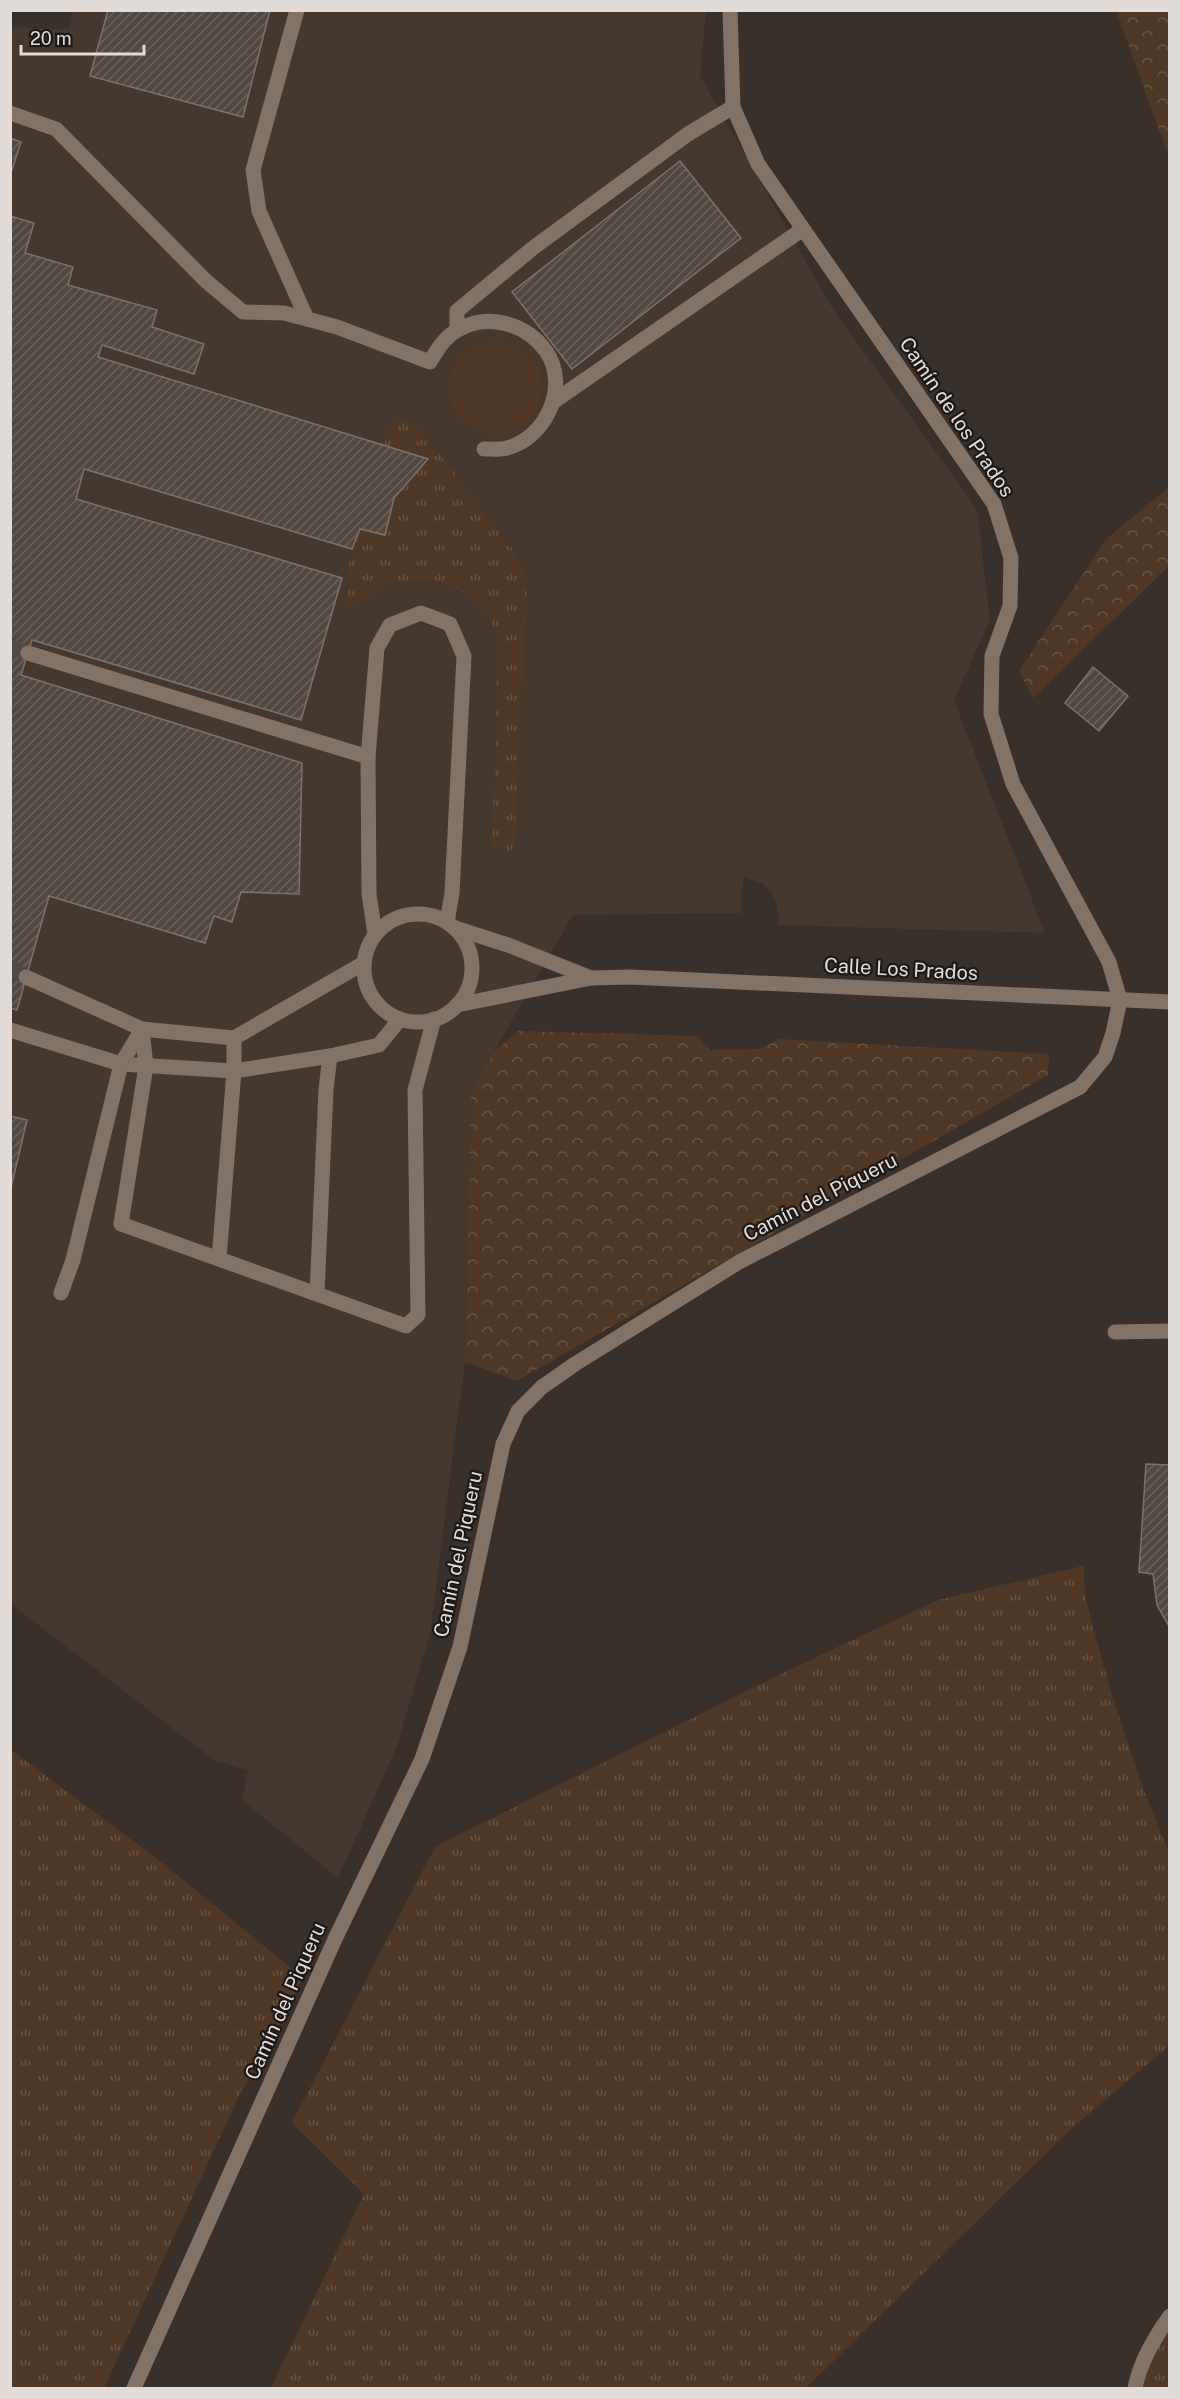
<svg xmlns="http://www.w3.org/2000/svg" width="1180" height="2399" font-family="'Public Sans',sans-serif">
<style>
.built{fill:#45382e}
.grass{fill:url(#grass-tufts)}
.forest{fill:url(#forest-crowns)}
.garden{fill:#4f3926}
.building{fill:url(#building-hatch);stroke:#7b726b;stroke-width:1.5}
.lines{fill:none;stroke-linecap:round;stroke-linejoin:round}
.minor-tunnel{stroke:#514a44;stroke-width:15;stroke-dasharray:15 8;stroke-linecap:butt}
.minor{stroke:#837366;stroke-width:15}
.labels{text-anchor:middle;dominant-baseline:central;stroke-width:4.5;stroke-linejoin:round;paint-order:stroke}
.street-label{font-size:20px;fill:#e1dcd8;stroke:#1c1916}
</style>
<defs>
<pattern id="grass-tufts" width="24" height="20" patternUnits="userSpaceOnUse" patternTransform="scale(1.5)"><rect width="24" height="20" fill="#4f3926"/><path d="M3 7l-1-3M5 7V3M7 7l1-3M15 17l-1-3M17 17v-4M19 17l1-3" fill="none" stroke="#685545"/></pattern>
<pattern id="forest-crowns" width="20" height="18" patternUnits="userSpaceOnUse" patternTransform="scale(1.5)"><rect width="20" height="18" fill="#4f3926"/><path d="M2 6a3 3 0 1 1 6 0M12 15a3 3 0 1 1 6 0" fill="none" stroke="#685545"/></pattern>
<pattern id="building-hatch" width="6" height="6" patternUnits="userSpaceOnUse" patternTransform="scale(1.5)"><rect width="6" height="6" fill="#504841"/><path d="M-1 1l2-2M0 6l6-6M5 7l2-2" fill="none" stroke="#69625c"/></pattern>
</defs>
<rect width="100%" height="100%" fill="#38302a"/>
<!-- built -->
<polygon class="built" points="73,10 706,11 700,76 833,309 977,509 990,620 954,700 1045,933 778,925 777,902 771,893 762,883 743,877 741,913 573,915 471,1091 465,1362 430,1634 397,1746 338,1878 242,1800 248,1770 215,1761 11,1604 10,27 69,29"/>
<!-- grass -->
<g class="grass">
<path d="M 398,420 L 411,421 L 425,435 L 512,548 L 524,570 L 527,590 L 514,848 L 509,851 L 492,848 L 498,642 C 494,633 491,620 485,612 C 461,582 418,571 383,587 C 372,593 363,601 354,610 L 345,600 L 351,582 L 346,580 L 352,549 L 360,529 L 385,535 L 394,498 L 428,459 L 384,446 L 390,426 Z"/>
<polygon points="1083,1566 1086,1600 1112,1696 1144,1791 1169,1853 1169,2046 1071,2129 806,2388 271,2388 364,2194 292,2123 435,1847 783,1673 938,1600"/>
<polygon points="11,1750 155,1857 303,1978 239,2096 104,2388 11,2388"/>
<polygon points="1169,2316 1169,2388 1135,2388"/>
</g>
<!-- forest -->
<g class="forest">
<polygon points="1116,11 1169,11 1169,157"/>
<polygon points="1169,487 1169,566 1033,698 1019,671 1106,539"/>
<polygon points="518,1031 697,1036 710,1050 760,1049 779,1039 1049,1054 1048,1075 517,1381 465,1362 471,1091 493,1053"/>
</g>
<!-- garden -->
<circle class="garden" cx="495" cy="388" r="47"/>
<!-- building -->
<g class="building">
<polygon points="108,10 270,10 243,117 90,76"/>
<polygon points="10,138 21,142 10,176"/>
<polygon points="680,161 741,238 572,369 512,292"/>
<polygon points="10,216 34,223 25,253 73,267 68,285 157,310 152,327 204,344 194,374 102,345 98,357 428,459 394,498 385,535 360,529 352,549 84,469 76,499 342,578 301,720 32,640 21,675 302,763 299,894 241,892 232,922 214,916 205,943 49,896 17,1010 10,1008"/>
<polygon points="1093,667 1128,696 1099,731 1065,703"/>
<polygon points="10,1116 27,1120 11,1188 10,1187"/>
<polygon points="1146,1464 1170,1465 1170,1628 1157,1605 1153,1574 1139,1572"/>
</g>
<g class="lines">
<!-- minor-tunnel -->
<g class="minor-tunnel">
<polyline points="10,647 28,653"/>
<polyline points="10,967 26,977"/>
</g>
<!-- minor -->
<g class="minor">
<polyline points="297,10 253,170 259,211 307,319"/>
<path d="M 10,113 L 56,129 L 206,281 L 243,312 L 284,313 L 307,319 L 337,327 L 430,362 C 437,350 444,338 456,331 C 486,312 526,323 546,351 C 570,386 546,438 507,448 C 500,450 491,449 484,449"/>
<polyline points="457,330 457,311 533,248 688,134 733,107"/>
<polyline points="553,402 803,229"/>
<polyline points="28,653 368,757"/>
<circle cx="418" cy="968" r="54"/>
<polyline points="455,928 508,945 591,978"/>
<polyline points="375,934 369,894 368,757 377,648 390,625 421,613 450,624 464,656 452,893 447,922"/>
<polyline points="26,977 142,1029 234,1038"/>
<polyline points="457,1005 591,978 630,977 1170,1002"/>
<polyline points="142,1029 146,1066 121,1224 406,1326 418,1315 415,1090 434,1019"/>
<polyline points="10,1030 121,1064 234,1071 330,1056 379,1045 400,1019"/>
<polyline points="219,1259 234,1071 234,1038 364,963"/>
<polyline points="61,1293 73,1260 121,1064 142,1029"/>
<polyline points="317,1294 326,1089 330,1056"/>
<polyline points="1115,1332 1170,1331"/>
<polyline points="134,2388 335,1939 422,1759 460,1647 503,1444 518,1411 542,1387 575,1364 739,1262 1080,1087 1105,1057 1113,1033 1120,1000 1109,962 1013,784 991,714 992,656 1010,606 1011,558 994,504 758,164 733,107 730,10"/>
<path d="M 1135,2388 C 1140,2362 1154,2338 1170,2316"/>
</g>
</g>
<g class="labels">
<!-- street labels -->
<g class="street-label">
<text transform="translate(957 417) rotate(56)">Camín de los Prados</text>
<text transform="translate(901 969) rotate(3)">Calle Los Prados</text>
<text transform="translate(820 1197) rotate(-27)">Camín del Piqueru</text>
<text transform="translate(458 1554) rotate(-78)">Camín del Piqueru</text>
<text transform="translate(285 2001) rotate(-66)">Camín del Piqueru</text>
</g>
</g>
<!-- border -->
<rect width="1180" height="2399" fill="none" stroke="#e1dcd8" stroke-width="24"/>
<!-- scale -->
<path d="M21 45v9h123v-9" fill="none" stroke="#e1dcd8" stroke-width="3"/>
<text x="30" y="45" font-size="18" fill="#e1dcd8" stroke="#1c1916" stroke-width="4.5" paint-order="stroke">20 m</text>
</svg>
